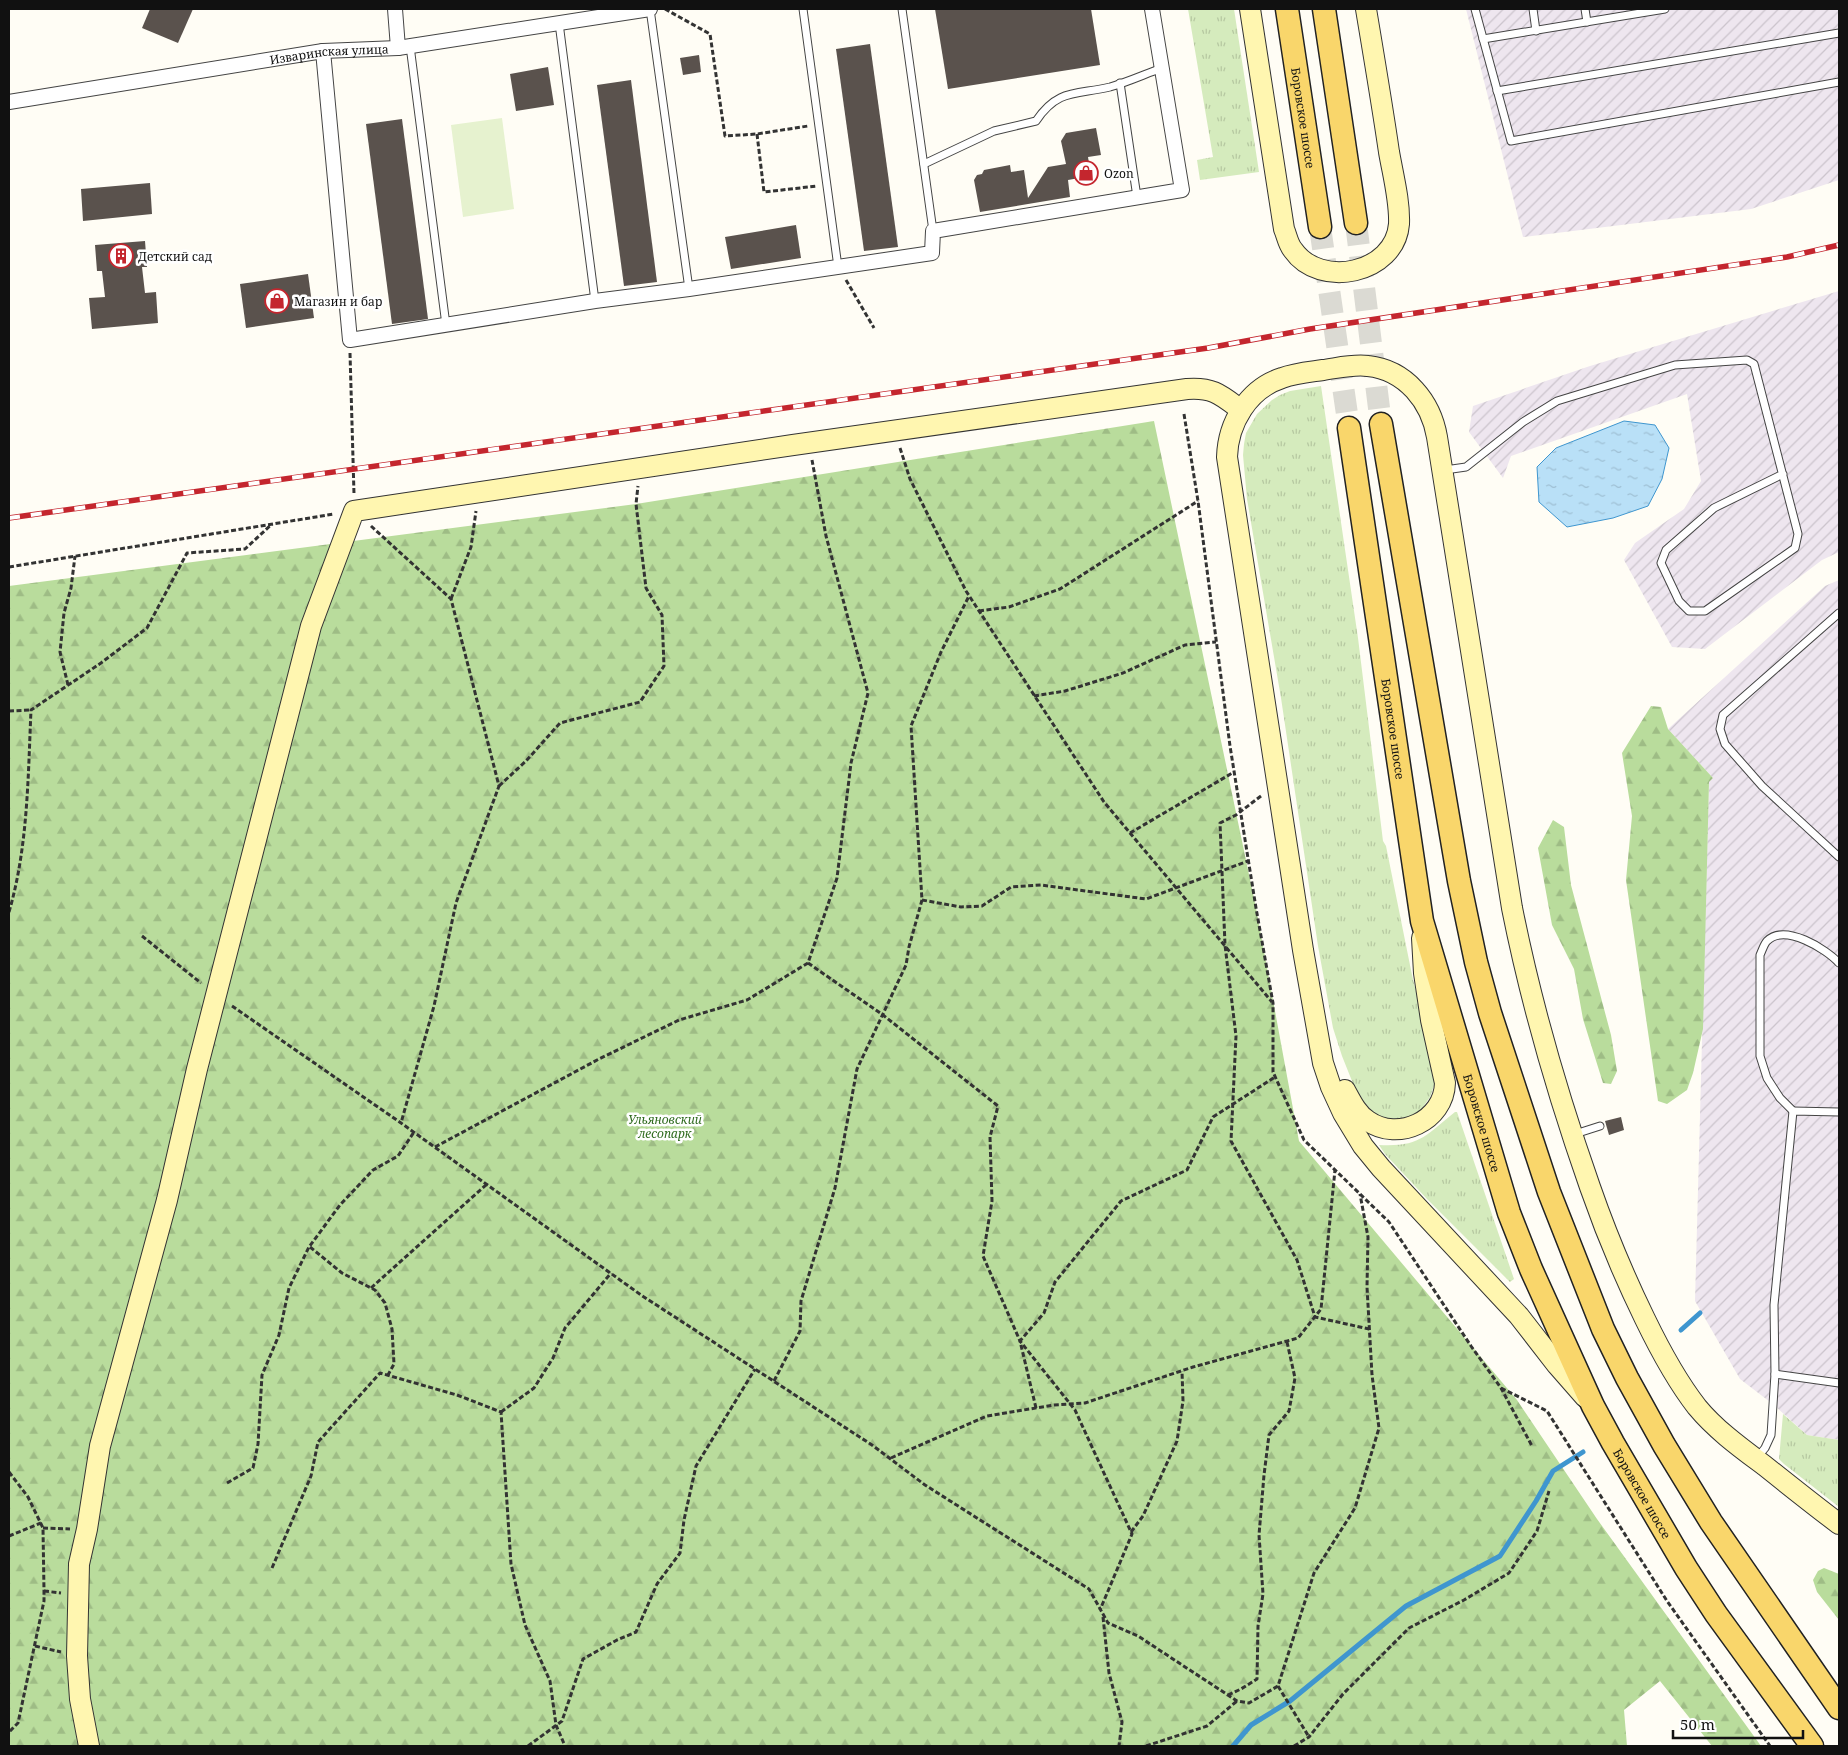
<svg xmlns="http://www.w3.org/2000/svg" width="1848" height="1755" font-family="'Noto Serif',serif">
<style>
.industrial{fill:url(#industrial-furrows)}
.grass{fill:url(#grass-tufts)}
.forest{fill:url(#forest-firs)}
.pitch{fill:#e6f2cf}
.water{fill:url(#water-ripples);stroke:#3f96cf}
.lines{fill:none;stroke-linecap:round;stroke-linejoin:round}
.stream{stroke:#3f96cf;stroke-width:5}
.building{fill:#5a524d}
.primary-tunnel{stroke:#dbdad3;stroke-width:22;stroke-dasharray:22 11;stroke-linecap:butt}
.lane-casing{stroke:#444;stroke-width:9}
.street-casing{stroke:#444;stroke-width:16}
.secondary-casing{stroke:#333;stroke-width:22}
.primary-casing{stroke:#222;stroke-width:25}
.path{stroke:#333;stroke-width:3;stroke-dasharray:5 2.5;stroke-linecap:butt}
.lane{stroke:#fff;stroke-width:7}
.street{stroke:#fff;stroke-width:14}
.secondary{stroke:#fff6b0;stroke-width:20}
.primary{stroke:#f9d66b;stroke-width:22}
.rail-casing{stroke:#c4262e;stroke-width:5.5}
.rail{stroke:#fff;stroke-width:4;stroke-dasharray:11;stroke-linecap:butt}
.labels{text-anchor:middle;dominant-baseline:central;stroke-width:5;stroke-linejoin:round;paint-order:stroke}
.street-label{font-size:12px;fill:#111;stroke:#fff}
.poi-label{font-size:12px;fill:#111;stroke:#fff;text-anchor:start}
.park-label{font-size:12px;font-style:italic;fill:#2f6b1f;stroke:#fff}
</style>
<defs>
<pattern id="industrial-furrows" width="10" height="10" patternUnits="userSpaceOnUse" patternTransform="scale(1.25)"><rect width="10" height="10" fill="#eee6ef"/><path d="M-1 1l2-2M0 10L10 0M9 11l2-2" fill="none" stroke="#cbc4cc"/></pattern>
<pattern id="grass-tufts" width="24" height="20" patternUnits="userSpaceOnUse" patternTransform="scale(1.25)"><rect width="24" height="20" fill="#d5ebbd"/><path d="M3 7l-1-3M5 7V3M7 7l1-3M15 17l-1-3M17 17v-4M19 17l1-3" fill="none" stroke="#b6c8a1"/></pattern>
<pattern id="forest-firs" width="22" height="20" patternUnits="userSpaceOnUse" patternTransform="scale(1.25)"><rect width="22" height="20" fill="#b9dc9c"/><path d="M5 1l3.5 6h-7zM16 11l3.5 6h-7z" fill="#9ebc85"/></pattern>
<pattern id="water-ripples" width="26" height="14" patternUnits="userSpaceOnUse" patternTransform="scale(1.25)"><rect width="26" height="14" fill="#b9e0f7"/><path d="M2 4q2-2 4 0t4 0M15 11q2-2 4 0t4 0" fill="none" stroke="#9ebfd3"/></pattern>
</defs>
<rect width="100%" height="100%" fill="#fffdf5"/>
<!-- industrial -->
<g class="industrial">
<polygon points="1466,9 1839,9 1839,180 1751,209 1523,237"/>
<polygon points="1839,291 1839,552 1822,560 1705,649 1672,647 1624,560 1635,543 1684,509 1701,481 1687,394 1511,456 1503,478 1469,432 1473,406 1590,366"/>
<polygon points="1839,580 1839,1440 1807,1435 1774,1405 1740,1379 1695,1301 1709,782 1713,778 1668,729 1825,586"/>
</g>
<!-- grass -->
<g class="grass">
<polygon points="1188,9 1234,9 1259,172 1200,180 1197,160 1213,157"/>
<polygon points="1321,386 1358,638 1383,841 1386,846 1412,975 1429,1045 1435,1083 1430,1097 1421,1110 1405,1119 1398,1120 1382,1118 1374,1113 1358,1096 1342,1056 1333,1028 1318,946 1281,698 1247,499 1243,455 1244,444 1246,433 1257,414 1272,400 1280,395 1290,391"/>
<path d="M 1455,1112 L 1457,1112 L 1514,1279 L 1510,1282 L 1427,1199 L 1385,1154 L 1379,1145 C 1420,1147 1425,1136 1455,1112 Z"/>
<polygon points="1783,1414 1807,1435 1839,1440 1839,1507 1784,1464 1779,1459"/>
</g>
<!-- forest -->
<g class="forest">
<polygon points="1154,421 1256,908 1299,1141 1517,1400 1597,1519 1761,1746 1712,1746 1660,1681 1624,1710 1627,1746 9,1746 9,586 636,504"/>
<polygon points="1651,706 1661,707 1668,729 1713,778 1709,782 1703,1029 1693,1073 1687,1090 1667,1104 1658,1101 1626,880 1632,816 1622,753"/>
<polygon points="1553,820 1564,827 1571,885 1611,1035 1617,1071 1611,1084 1603,1083 1583,1019 1574,969 1552,925 1538,848"/>
<polygon points="1824,1568 1839,1574 1839,1620 1817,1592 1813,1580 1818,1571"/>
</g>
<!-- pitch -->
<polygon class="pitch" points="502,118 514,209 463,217 451,125"/>
<!-- water -->
<polygon class="water" points="1624,421 1655,425 1669,448 1662,479 1648,506 1613,518 1567,527 1539,502 1537,467 1556,448"/>
<g class="lines">
<!-- stream -->
<g class="stream">
<polyline points="1681,1330 1700,1313"/>
<polyline points="1233,1746 1251,1725 1290,1701 1406,1606 1500,1556 1536,1501 1553,1471 1583,1452"/>
</g>
</g>
<!-- building -->
<g class="building">
<polygon points="150,9 193,9 178,43 142,28"/>
<polygon points="935,9 1091,9 1100,65 948,89"/>
<polygon points="870,44 898,247 864,251 836,49"/>
<polygon points="699,55 701,72 683,75 680,58"/>
<polygon points="548,67 554,105 516,111 510,74"/>
<polygon points="631,80 657,282 624,286 597,85"/>
<polygon points="402,119 428,319 392,324 366,124"/>
<polygon points="1096,128 1101,155 1088,157 1091,176 1068,180 1070,197 980,212 974,180 977,175 982,174 984,170 1010,165 1011,172 1024,170 1028,198 1048,167 1066,164 1061,141 1066,133"/>
<polygon points="150,183 152,214 83,221 81,189"/>
<polygon points="796,225 801,258 731,269 725,237"/>
<polygon points="145,241 147,267 142,267 145,293 156,292 158,323 92,329 89,298 105,297 102,271 97,271 95,245"/>
<polygon points="308,274 314,318 246,328 240,284"/>
<polygon points="1621,1117 1624,1130 1609,1135 1605,1121"/>
</g>
<g class="lines">
<!-- primary-tunnel -->
<g class="primary-tunnel">
<polyline points="1356,223 1381,424"/>
<polyline points="1320,227 1349,428"/>
</g>
<!-- lane casing -->
<g class="lane-casing">
<g id="lane">
<polyline points="650,9 689,289"/>
<polyline points="803,9 838,267"/>
<polyline points="902,9 933,231"/>
<polyline points="1475,9 1511,141 1839,82"/>
<polyline points="1533,9 1536,31"/>
<polyline points="1585,9 1587,22"/>
<polyline points="559,23 595,301"/>
<polyline points="1483,39 1665,9"/>
<polyline points="410,46 446,325"/>
<polyline points="1120,83 1137,197"/>
<polyline points="1497,91 1839,33"/>
<path d="M 924,164 L 994,131 L 1036,121 C 1058,88 1077,95 1110,87 C 1128,82 1145,74 1162,68"/>
<polyline points="1445,470 1466,467 1523,422 1557,401 1675,365 1747,360 1754,364 1798,534 1795,548 1705,611 1689,611 1679,601 1661,563 1666,550 1714,508 1783,474"/>
<polyline points="1839,613 1723,715 1720,729 1725,744 1762,786 1839,857"/>
<path d="M 1793,1111 L 1780,1098 L 1767,1078 L 1760,1056 L 1760,955 C 1762,951 1764,944 1767,941 C 1785,923 1826,949 1839,963"/>
<polyline points="1575,1134 1600,1126"/>
<polyline points="1775,1374 1839,1383"/>
<polyline points="1756,1459 1765,1448 1771,1435 1775,1374 1774,1305 1793,1111 1839,1112"/>
</g>
</g>
<!-- street casing -->
<g class="street-casing">
<g id="street">
<polyline points="395,9 398,48"/>
<polyline points="323,51 350,340 595,301 689,289 932,253 933,231 1182,190 1152,9"/>
<path id="s1" d="M 9,102 L 323,51 L 398,48 L 650,9"/>
</g>
</g>
<!-- secondary casing -->
<g class="secondary-casing">
<g id="secondary">
<path d="M 1250,9 L 1284,229 C 1287,236 1288,244 1293,250 C 1320,289 1395,274 1399,224 C 1400,201 1393,175 1389,152 C 1382,104 1374,57 1366,9"/>
<path d="M 1345,1090 C 1351,1101 1357,1114 1368,1121 C 1398,1142 1444,1121 1445,1083 L 1431,1020 L 1424,973 L 1422,938"/>
<path d="M 1585,1397 L 1557,1365 L 1519,1316 L 1381,1168 L 1363,1146 L 1343,1113 L 1331,1087 L 1323,1063 L 1303,950 L 1227,457 C 1228,423 1248,389 1282,378 C 1295,373 1309,372 1323,370 C 1338,368 1353,364 1368,366 C 1406,370 1431,402 1437,437 L 1512,908 C 1531,1003 1558,1096 1590,1187 C 1606,1233 1624,1276 1645,1319 C 1660,1350 1676,1380 1697,1407 C 1716,1430 1741,1448 1765,1466 C 1790,1486 1814,1505 1839,1524"/>
<path d="M 89,1746 L 80,1699 L 77,1656 L 79,1564 L 87,1529 L 100,1446 L 167,1200 L 197,1069 L 311,626 L 354,511 L 793,445 L 1187,389 C 1213,387 1221,395 1241,410"/>
</g>
</g>
<!-- primary casing -->
<g class="primary-casing">
<g id="primary">
<path id="s2" d="M 1287,9 L 1320,227"/>
<polyline points="1324,9 1356,223"/>
<polyline points="1381,424 1459,881 1476,962 1490,1013 1549,1192 1603,1329 1627,1378 1664,1445 1711,1522 1839,1708"/>
<path id="s3" d="M 1349,428 L 1422,921 L 1509,1213 L 1531,1269 L 1593,1406 L 1613,1443 L 1686,1568 L 1716,1614 L 1812,1746"/>
</g>
</g>
<!-- path -->
<g class="path">
<polyline points="665,9 710,34 725,136 757,134 808,126"/>
<polyline points="757,134 764,192 817,186"/>
<polyline points="846,280 874,328"/>
<polyline points="350,353 354,494"/>
<polyline points="1184,414 1198,501 1230,746 1256,908 1273,1003 1273,1072 1304,1140 1389,1222 1471,1346 1501,1388 1532,1446"/>
<polyline points="900,448 910,479 966,591 1104,802 1272,1002"/>
<polyline points="371,526 451,599 499,786 456,903 434,1006 401,1123"/>
<polyline points="9,567 334,514"/>
<polyline points="451,599 471,547 476,511"/>
<polyline points="979,611 1009,607 1060,589 1198,501"/>
<polyline points="68,685 60,652 64,613 71,588 75,556"/>
<polyline points="1034,696 1065,691 1123,673 1185,645 1216,642"/>
<polyline points="9,711 31,710"/>
<polyline points="499,786 526,761 560,723 640,702 664,666 662,615 646,588 636,504 638,486"/>
<polyline points="1261,796 1236,815 1220,823 1225,945 1236,1036 1231,1141 1297,1260 1315,1317 1369,1329"/>
<polyline points="1130,833 1234,772"/>
<polyline points="922,900 961,907 982,906 1011,887 1041,885 1146,899 1248,861"/>
<path d="M 9,912 C 28,847 28,777 31,710 L 101,663 L 147,628 L 187,553 L 245,549 L 272,524"/>
<polyline points="142,936 201,983"/>
<polyline points="808,963 883,1015 998,1106 990,1137 992,1201 983,1256 1020,1341 1075,1410 1132,1534 1100,1610"/>
<polyline points="232,1006 401,1123 641,1295 872,1445 925,1485 1089,1589 1108,1623 1138,1636 1237,1701 1249,1703 1278,1686 1314,1573 1355,1508 1379,1428 1372,1375 1367,1287 1368,1237 1360,1194"/>
<polyline points="435,1147 599,1059 679,1020 747,1000 808,963 837,878 851,763 868,693 826,536 812,460"/>
<polyline points="310,1247 342,1273 375,1290 385,1303 392,1329 394,1364 388,1375"/>
<polyline points="371,1288 487,1184"/>
<polyline points="774,1381 800,1331 801,1301 835,1188 857,1069 906,965 909,947 922,900 911,726 941,652 969,596"/>
<polyline points="1501,1388 1547,1411 1667,1601 1770,1746"/>
<polyline points="1036,1408 1020,1341 1044,1313 1055,1282 1121,1201 1187,1170 1213,1117 1275,1077"/>
<polyline points="501,1412 534,1388 553,1358 565,1328 611,1273"/>
<polyline points="891,1458 987,1416 1054,1405 1085,1403 1193,1367 1298,1338 1321,1309 1335,1170"/>
<polyline points="9,1472 28,1497 43,1528 44,1591 44,1601 18,1723 9,1732"/>
<polyline points="227,1483 253,1468 258,1444 262,1375 279,1335 289,1288 309,1247 340,1205 373,1170 398,1156 414,1132"/>
<polyline points="43,1528 70,1529"/>
<polyline points="1131,1532 1143,1516 1177,1441 1183,1401 1182,1371"/>
<polyline points="9,1536 41,1523"/>
<polyline points="272,1568 311,1476 318,1442 380,1373 457,1395 501,1412 511,1564 525,1625 550,1681 556,1725 565,1746"/>
<polyline points="44,1591 61,1593"/>
<polyline points="1103,1617 1109,1673 1122,1722 1119,1746"/>
<polyline points="35,1646 61,1652"/>
<polyline points="1278,1686 1309,1737"/>
<polyline points="1228,1695 1241,1689 1257,1679 1258,1626 1263,1594 1259,1535 1264,1475 1269,1435 1289,1411 1295,1378 1287,1342"/>
<polyline points="528,1746 562,1721 583,1659 617,1640 636,1632 657,1584 680,1553 684,1520 696,1466 755,1369"/>
<polyline points="1146,1746 1207,1726 1237,1701"/>
<polyline points="1294,1746 1309,1737 1343,1694 1409,1628 1464,1600 1509,1573 1537,1531 1549,1491"/>
</g>
<!-- lane -->
<use href="#lane" class="lane"/>
<!-- street -->
<use href="#street" class="street"/>
<!-- secondary -->
<use href="#secondary" class="secondary"/>
<!-- primary -->
<use href="#primary" class="primary"/>
<!-- rail casing -->
<g class="rail-casing">
<polyline id="rail" points="9,518 1208,348 1310,329 1787,257 1839,245"/>
</g>
<!-- rail -->
<use href="#rail" class="rail"/>
</g>
<!-- icons -->
<defs>
<g id="shop-ring" transform="scale(1.25)"><circle r="9.5" fill="#fff" stroke="#c4262e" stroke-width="1.5"/><path d="M-5-2.5h2.3a2.7 3.5 0 0 1 5.4 0H5L5.5 6h-11ZM-1.5-2.5h3a1.5 2.3 0 0 0-3 0Z" fill="#c4262e"/></g>
<g id="building-ring" transform="scale(1.25)"><circle r="9.5" fill="#fff" stroke="#c4262e" stroke-width="1.5"/><path d="M-4-6H4V6H1V3H-1V6H-4ZM-2.5-4.3h1.7v1.8h-1.7ZM.8-4.3h1.7v1.8H.8ZM-2.5-1h1.7V.8h-1.7ZM.8-1h1.7V.8H.8Z" fill="#c4262e"/></g>
</defs>
<g fill-rule="evenodd">
<use href="#shop-ring" x="1086" y="173"/>
<use href="#building-ring" x="121" y="256"/>
<use href="#shop-ring" x="277" y="301"/>
</g>
<g class="labels">
<!-- street labels -->
<g class="street-label">
<text stroke="none"><textPath href="#s1" startOffset="324">Изваринская улица</textPath></text>
<text stroke="none"><textPath href="#s2" startOffset="110">Боровское шоссе</textPath></text>
<text stroke="none"><textPath href="#s3" startOffset="304">Боровское шоссе</textPath></text>
<text stroke="none"><textPath href="#s3" startOffset="709">Боровское шоссе</textPath></text>
<text stroke="none"><textPath href="#s3" startOffset="1114">Боровское шоссе</textPath></text>
</g>
<!-- poi labels -->
<g class="poi-label">
<text x="1104" y="173">Ozon</text>
<text x="138" y="256">Детский сад</text>
<text x="294" y="301">Магазин и бар</text>
</g>
<!-- park labels -->
<g class="park-label">
<text x="665" y="1119">Ульяновский<tspan x="665" dy="14">лесопарк</tspan></text>
</g>
</g>
<!-- border -->
<rect width="1848" height="1755" fill="none" stroke="#111111" stroke-width="20"/>
<!-- scale -->
<path d="M1673 1730v8h130v-8" fill="none" stroke="#111111" stroke-width="2.5"/>
<text x="1680" y="1730" font-size="15" fill="#111111" stroke="#ffffff" stroke-width="4" paint-order="stroke">50 m</text>
</svg>
